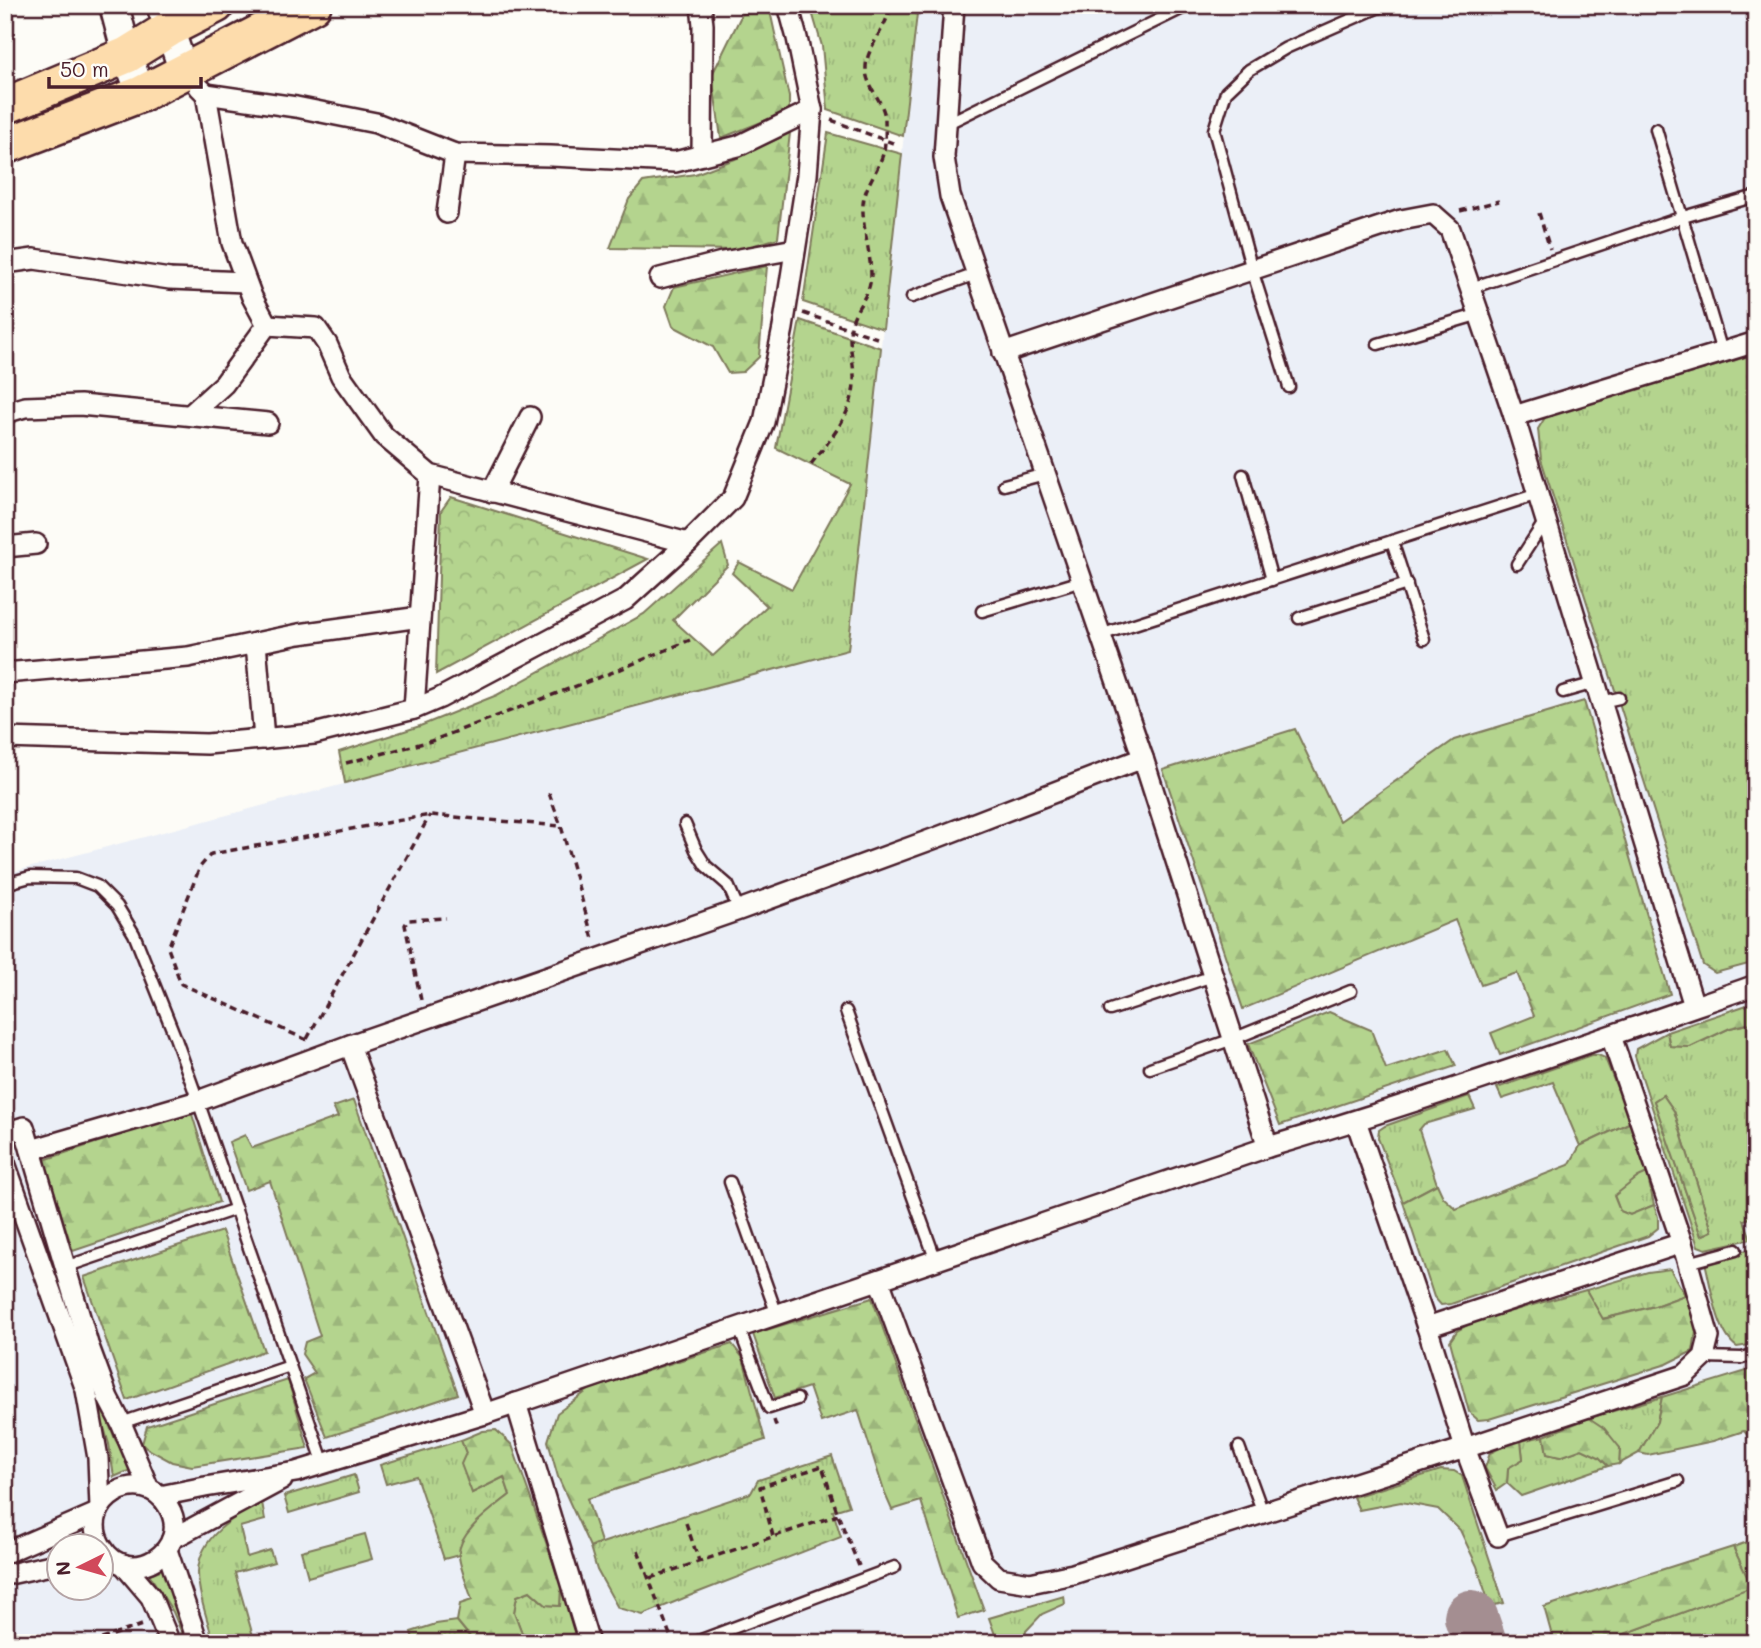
<svg xmlns="http://www.w3.org/2000/svg" width="1761" height="1648" font-family="Mali,sans-serif">
<style>
.built{fill:#ebeff7;fill-rule:evenodd}
.grass{fill:url(#grass-tufts);stroke:#7f7a5c;stroke-width:2;fill-rule:evenodd}
.forest{fill:url(#forest-firs);stroke:#7f7a5c;stroke-width:2}
.park{fill:url(#park-crowns);stroke:#7f7a5c;stroke-width:2}
.lines{fill:none;stroke-linecap:round;stroke-linejoin:round}
.taxiway{stroke:#a48e91;stroke-width:54}
.lane-casing{stroke:#4a1f2b;stroke-width:15}
.street-casing{stroke:#4a1f2b;stroke-width:24}
.secondary-casing{stroke:#4a1f2b;stroke-width:33}
.highway-casing{stroke:#4a1f2b;stroke-width:40}
.path{stroke:#4a1f2b;stroke-width:3.5;stroke-dasharray:7 5;stroke-linecap:butt}
.lane{stroke:#fdfcf7;stroke-width:10}
.street{stroke:#fdfcf7;stroke-width:19}
.secondary{stroke:#fdfcf7;stroke-width:28}
.highway{stroke:#fddcac;stroke-width:35}
</style>
<defs>
<pattern id="grass-tufts" width="24" height="20" patternUnits="userSpaceOnUse" patternTransform="scale(1.75)"><rect width="24" height="20" fill="#b4d48e"/><path d="M3 7l-1-3M5 7V3M7 7l1-3M15 17l-1-3M17 17v-4M19 17l1-3" fill="none" stroke="#9cb67b"/></pattern>
<pattern id="forest-firs" width="22" height="20" patternUnits="userSpaceOnUse" patternTransform="scale(1.75)"><rect width="22" height="20" fill="#b4d48e"/><path d="M5 1l3.5 6h-7zM16 11l3.5 6h-7z" fill="#9cb67b"/></pattern>
<pattern id="park-crowns" width="20" height="18" patternUnits="userSpaceOnUse" patternTransform="scale(1.75)"><rect width="20" height="18" fill="#b4d48e"/><path d="M2 6a3 3 0 1 1 6 0M12 15a3 3 0 1 1 6 0" fill="none" stroke="#9cb67b"/></pattern>
</defs>
<rect width="100%" height="100%" fill="#fdfcf7"/>
<filter id="ink" filterUnits="userSpaceOnUse"><feTurbulence type="fractalNoise" baseFrequency=".0143" numOctaves="2"/><feDisplacementMap in="SourceGraphic" scale="14" xChannelSelector="R" yChannelSelector="G"/><feConvolveMatrix kernelMatrix="1 2 1 2 8 2 1 2 1" color-interpolation-filters="sRGB"/></filter>
<g filter="url(#ink)">
<!-- built -->
<path class="built" d="M 918,5 L 1756,5 L 1756,1643 L 5,1643 L 5,874 L 848,650 ZM 60,1546 L 102,1546 L 102,1588 L 60,1588 Z"/>
<!-- grass -->
<g class="grass">
<polygon points="810,5 918,5 903,136 828,110 822,46"/>
<polygon points="828,133 902,154 883,329 803,302"/>
<polygon points="800,320 881,348 848,650 345,783 339,752 420,726 497,695 644,614 722,544 728,565 673,620 713,656 767,606 732,573 739,562 792,589 850,484 776,448"/>
<polygon points="1756,354 1756,962 1715,973 1703,965 1541,459 1538,429 1546,416"/>
<path d="M 1756,1022 L 1756,1201 L 1753,1202 L 1756,1216 L 1744,1220 L 1751,1239 L 1706,1249 L 1698,1246 L 1635,1056 L 1636,1049 L 1667,1032 L 1670,1046 L 1690,1047 L 1730,1028 ZM 1663,1095 L 1674,1111 L 1712,1231 L 1701,1236 L 1654,1101 Z"/>
<polygon points="1591,1055 1598,1055 1605,1058 1631,1122 1580,1146 1553,1082 1502,1099 1497,1088"/>
<polygon points="1469,1096 1475,1109 1424,1124 1419,1130 1437,1184 1403,1202 1378,1138 1379,1130 1385,1126"/>
<polygon points="1647,1173 1654,1205 1630,1215 1620,1211 1614,1195 1638,1177"/>
<path d="M 1754,1248 L 1756,1253 L 1756,1344 L 1737,1347 C 1717,1334 1711,1286 1705,1262 Z"/>
<polygon points="1670,1269 1685,1295 1655,1306 1602,1319 1586,1290 1648,1272"/>
<polygon points="96,1388 115,1439 133,1469 114,1477 109,1444 92,1389"/>
<polygon points="1662,1397 1657,1422 1639,1453 1619,1464 1620,1448 1589,1418"/>
<polygon points="1544,1436 1547,1454 1560,1457 1582,1449 1599,1457 1608,1466 1521,1496 1507,1483 1508,1468 1523,1459 1521,1441"/>
<path d="M 461,1440 L 466,1453 L 472,1493 L 504,1477 L 510,1495 C 488,1512 466,1527 459,1555 L 444,1559 L 416,1476 L 386,1484 L 380,1465 Z"/>
<polygon points="832,1456 849,1506 833,1511 841,1537 694,1594 643,1615 618,1608 597,1570 590,1547 751,1493 758,1480"/>
<polygon points="1441,1470 1454,1471 1462,1476 1504,1603 1490,1606 1477,1566 1460,1530 1438,1509 1401,1502 1359,1510 1353,1497"/>
<polygon points="354,1475 359,1492 289,1513 284,1496"/>
<path d="M 262,1502 L 265,1520 L 240,1527 L 247,1557 L 270,1550 L 274,1562 L 235,1573 L 255,1643 L 214,1643 C 208,1621 198,1595 198,1572 C 199,1537 234,1516 262,1502 Z"/>
<polygon points="365,1534 372,1559 308,1577 301,1551"/>
<polygon points="1756,1539 1756,1643 1600,1643 1751,1587 1733,1547"/>
<polygon points="172,1566 189,1643 186,1643 173,1612 149,1574"/>
<polygon points="561,1585 575,1633 555,1643 545,1643 542,1638 522,1633 514,1612 517,1596 530,1591 546,1605 560,1606"/>
<polygon points="1064,1596 1065,1604 1042,1614 1026,1631 1024,1643 998,1643 989,1618"/>
<polygon points="457,1621 475,1643 414,1643 411,1632 436,1624"/>
</g>
<!-- forest -->
<g class="forest">
<polygon points="770,11 789,97 789,111 721,138 712,75 742,14"/>
<polygon points="790,133 778,238 738,250 610,248 629,199 643,182 695,174 735,159"/>
<polygon points="767,266 759,357 743,372 728,373 713,347 673,326 666,306 674,287"/>
<polygon points="1584,701 1670,994 1500,1055 1491,1033 1534,1016 1517,973 1481,985 1455,920 1243,1009 1163,770 1295,729 1339,821 1454,740"/>
<polygon points="1756,1002 1756,1022 1730,1028 1690,1047 1670,1046 1667,1032"/>
<polygon points="1329,1012 1371,1030 1386,1069 1448,1049 1456,1066 1280,1125 1248,1044"/>
<polygon points="1663,1095 1674,1111 1712,1231 1701,1236 1654,1101"/>
<polygon points="354,1100 458,1394 327,1437 304,1379 315,1373 302,1354 305,1342 320,1336 270,1181 246,1190 229,1142 245,1135 252,1148 338,1117 333,1107"/>
<polygon points="191,1111 219,1202 73,1251 44,1160"/>
<polygon points="1631,1122 1647,1173 1638,1177 1614,1196 1620,1211 1630,1215 1654,1205 1658,1217 1658,1228 1648,1236 1451,1304 1441,1305 1434,1297 1403,1202 1437,1184 1443,1197 1456,1209 1569,1165 1580,1146"/>
<polygon points="222,1231 264,1351 127,1400 84,1277"/>
<polygon points="1586,1290 1603,1319 1655,1306 1685,1295 1697,1326 1693,1351 1667,1364 1489,1419 1478,1420 1469,1412 1450,1341 1457,1331 1473,1322"/>
<polygon points="872,1298 984,1610 958,1618 921,1501 892,1510 885,1494 858,1410 821,1422 809,1387 775,1398 753,1334"/>
<polygon points="732,1344 743,1358 765,1440 587,1499 601,1542 590,1547 558,1477 548,1441 557,1413 590,1389"/>
<polygon points="1756,1368 1756,1445 1744,1431 1713,1441 1648,1455 1639,1453 1657,1422 1662,1397"/>
<polygon points="288,1380 308,1448 192,1466 172,1462 146,1448 142,1444 147,1426"/>
<polygon points="1589,1418 1604,1428 1620,1448 1619,1464 1608,1466 1599,1457 1582,1449 1560,1457 1547,1454 1544,1436"/>
<path d="M 496,1430 L 512,1445 L 561,1585 L 560,1606 L 546,1605 L 530,1591 L 517,1596 L 514,1612 L 522,1633 L 542,1638 L 545,1643 L 475,1643 L 457,1621 L 460,1604 L 472,1600 C 468,1586 461,1571 459,1557 C 456,1533 494,1508 510,1495 L 504,1477 L 472,1493 L 461,1464 L 466,1453 L 461,1440 L 483,1431 Z"/>
<polygon points="1521,1441 1523,1459 1508,1468 1507,1483 1497,1490 1485,1468 1490,1453 1510,1443"/>
<polygon points="1733,1547 1752,1587 1600,1643 1554,1643 1544,1607"/>
</g>
<!-- park -->
<polygon class="park" points="451,497 648,559 436,674 441,511"/>
<g class="lines">
<!-- taxiway -->
<polyline class="taxiway" points="1471,1617 1480,1643"/>
<!-- lane casing -->
<g class="lane-casing">
<g id="lane">
<polyline points="946,124 1189,5"/>
<polyline points="1656,129 1722,352"/>
<polyline points="1471,288 1683,217 1756,196"/>
<polyline points="912,297 976,274"/>
<polyline points="1378,344 1480,314"/>
<polyline points="1289,387 1252,270 1214,130 1226,92 1249,70 1286,48 1384,5"/>
<polyline points="1243,475 1272,580"/>
<polyline points="1004,485 1045,474"/>
<polyline points="1392,541 1424,639"/>
<polyline points="1517,564 1545,521"/>
<polyline points="982,611 1082,581"/>
<polyline points="1299,618 1407,584"/>
<polyline points="1100,635 1538,494"/>
<polyline points="1563,692 1595,683"/>
<polyline points="1601,702 1619,698"/>
<polyline points="685,824 696,850 706,866 728,885 739,910"/>
<polyline points="5,884 30,877 76,878 97,886 117,906 134,934 174,1034 198,1101 324,1464"/>
<polyline points="1110,1010 1213,976"/>
<polyline points="846,1011 936,1261"/>
<polyline points="1150,1068 1233,1039 1351,991"/>
<polyline points="730,1182 777,1315"/>
<polyline points="1688,1263 1736,1250"/>
<polyline points="65,1267 236,1209"/>
<polyline points="739,1328 769,1408 797,1399"/>
<polyline points="1704,1357 1742,1358 1756,1354"/>
<polyline points="121,1423 290,1366"/>
<polyline points="1239,1447 1263,1513"/>
<polyline points="1498,1536 1678,1481"/>
<polyline points="693,1643 895,1567"/>
</g>
</g>
<!-- street casing -->
<g class="street-casing">
<g id="street">
<polyline points="701,5 703,25 702,155"/>
<polyline points="954,5 944,157 950,196 1143,758 1268,1147"/>
<polyline points="206,94 296,107 376,123 455,154 551,156 675,162 738,146 812,110"/>
<polyline points="447,213 455,154"/>
<polyline points="5,263 34,259 170,279 246,282"/>
<polyline points="660,278 722,262 795,249"/>
<polyline points="267,325 316,328 327,344 341,376 384,436 430,475 688,543"/>
<polyline points="1003,353 1401,220 1433,214 1450,229 1514,416 1694,1006"/>
<polyline points="5,413 25,407 80,405 268,423"/>
<polyline points="190,415 224,384 267,325 252,297 232,243 206,94 199,87"/>
<polyline points="1514,416 1756,342"/>
<polyline points="492,492 530,417"/>
<polyline points="5,547 36,544"/>
<polyline points="256,643 264,739"/>
<polyline points="5,673 188,657 299,634 420,617"/>
<polyline points="414,709 430,475"/>
<polyline points="5,738 207,744 314,734 414,709 440,698 625,600 688,543 733,498 764,422 783,328 807,175 812,110 797,38 788,5"/>
<polyline points="350,1045 485,1414"/>
<polyline points="1356,1121 1427,1327 1465,1448 1498,1536"/>
<polyline points="5,1133 24,1127 88,1344 108,1398 121,1423 149,1489"/>
<polyline points="31,1150 198,1101 350,1045 739,910 941,836 1143,758"/>
<polyline points="5,1163 86,1390 98,1458 100,1507"/>
<polyline points="879,1280 982,1562 999,1578 1030,1583 1073,1574 1465,1448 1685,1375 1704,1357 1709,1337 1682,1243"/>
<polyline points="1427,1327 1682,1243 1611,1036"/>
<polyline points="516,1403 589,1643"/>
<path d="M 160,1496 L 205,1487 L 296,1472 L 485,1414 L 1268,1147 C 1433,1098 1594,1041 1756,985"/>
<polyline points="172,1539 282,1480"/>
<path d="M 101,1546 C 75,1501 142,1462 168,1506 C 195,1550 128,1591 102,1547"/>
<polyline points="167,1550 198,1643"/>
<polyline points="5,1553 97,1513"/>
<polyline points="123,1564 151,1597 170,1643"/>
<polyline points="5,1575 60,1563"/>
</g>
</g>
<!-- secondary casing -->
<g class="secondary-casing">
<g id="secondary">
<polyline points="114,5 127,55 141,94"/>
<polyline points="161,5 184,72"/>
</g>
</g>
<!-- highway casing -->
<g class="highway-casing">
<g id="highway">
<polyline points="5,106 127,55 169,29 216,5"/>
<polyline points="5,146 141,94 313,5"/>
</g>
</g>
<!-- path -->
<g class="path">
<polyline points="831,120 898,145"/>
<polyline points="1460,211 1499,201"/>
<polyline points="1539,213 1550,249"/>
<polyline points="803,313 877,338"/>
<path d="M 811,464 C 832,437 856,411 854,375 C 853,357 847,339 852,322 C 857,304 871,296 871,273 C 870,250 862,228 863,204 C 865,184 880,169 884,150 C 886,140 885,128 885,118 C 883,100 866,87 866,69 C 865,49 887,28 891,5"/>
<polyline points="346,763 431,741 616,671 690,640"/>
<polyline points="549,793 561,826 593,939"/>
<polyline points="421,1000 405,925 408,920 446,918"/>
<polyline points="307,1039 430,815"/>
<polyline points="307,1040 181,984 168,948 200,867 211,854 430,815 561,826"/>
<polyline points="774,1420 777,1429"/>
<polyline points="686,1523 699,1561"/>
<polyline points="773,1536 760,1487 822,1466 838,1515 859,1566"/>
<polyline points="638,1550 673,1643"/>
<polyline points="650,1578 838,1515"/>
<polyline points="90,1643 142,1625"/>
</g>
<!-- lane -->
<use href="#lane" class="lane"/>
<!-- street -->
<use href="#street" class="street"/>
<!-- secondary -->
<use href="#secondary" class="secondary"/>
<!-- highway -->
<use href="#highway" class="highway"/>
</g>
</g>
<!-- margin -->
<rect width="1761" height="1648" fill="none" stroke="#fdfcf7" stroke-width="28"/>
<rect x="14" y="14" width="1733" height="1620" fill="none" stroke="#4a1f2b" stroke-width="2.5" filter="url(#ink)"/>
<!-- north arrow -->
<g transform="translate(80 1567) rotate(265)"><circle r="33" fill="#fdfcf7" stroke="#b5a4a5" stroke-width="2"/>
<path d="M0-5L12 26L0 18L-12 26Z" fill="#d1495b"/>
<text y="-10" font-size="19" font-weight="bold" text-anchor="middle" fill="#4a1f2b">N</text>
</g>
<!-- scale -->
<path d="M49 77v10h152v-10" fill="none" stroke="#4a1f2b" stroke-width="3.5"/>
<text x="60" y="77" font-size="21" fill="#4a1f2b" stroke="#fdfcf7" stroke-width="5" paint-order="stroke">50 m</text>
</svg>
